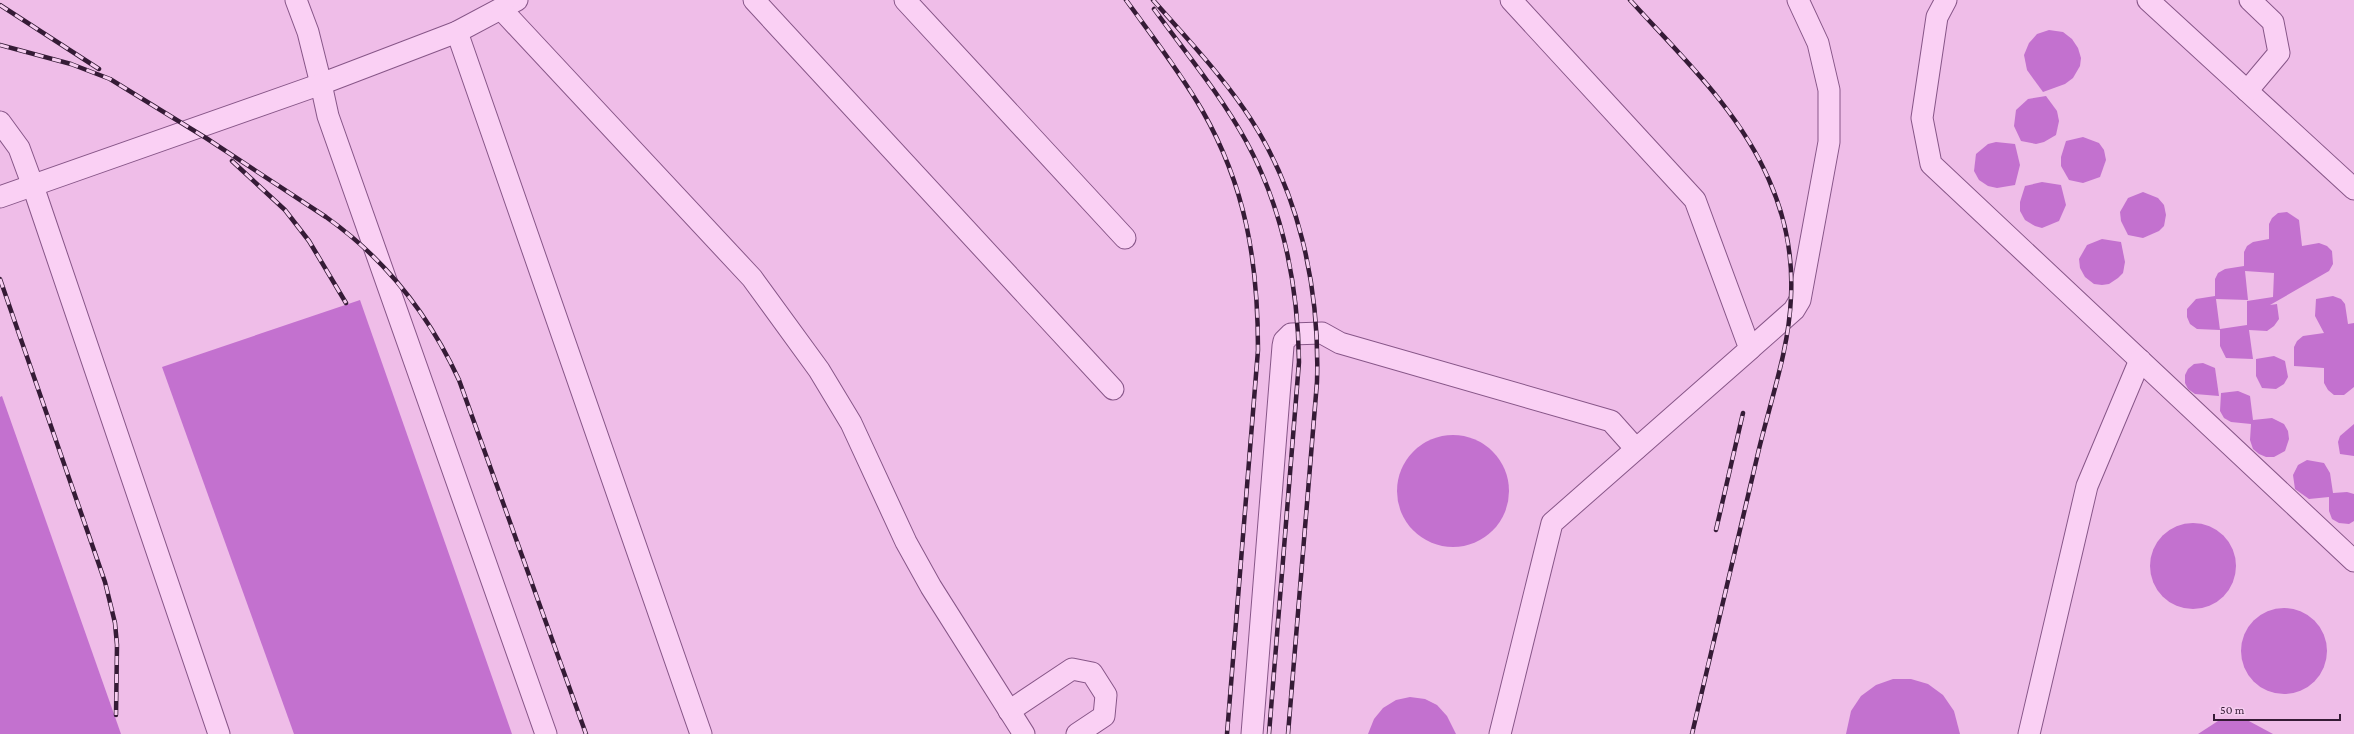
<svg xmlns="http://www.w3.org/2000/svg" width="2354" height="734" font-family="'Crimson Pro',serif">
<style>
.building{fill:#c371cf}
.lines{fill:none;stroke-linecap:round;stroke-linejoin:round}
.minor-casing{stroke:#875688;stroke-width:23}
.minor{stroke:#fad0f4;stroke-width:21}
.rail-casing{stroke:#351b36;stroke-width:4.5}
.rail{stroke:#f6cdf0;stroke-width:3;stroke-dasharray:9;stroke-linecap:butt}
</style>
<rect width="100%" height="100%" fill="#efbde8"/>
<!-- building -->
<g class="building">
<polygon points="2049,30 2063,32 2072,39 2078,48 2081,58 2080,66 2073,78 2065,84 2043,92 2027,70 2024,55 2029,43 2037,34"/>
<polygon points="2046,96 2057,111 2059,121 2056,135 2044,142 2036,144 2021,141 2014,126 2016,110 2028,99"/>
<polygon points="2083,137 2099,143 2104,150 2106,160 2100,177 2083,183 2069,180 2061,166 2061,157 2066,141"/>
<polygon points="1996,142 2015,144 2020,165 2015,185 1997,188 1988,186 1979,180 1974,171 1976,154 1988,144"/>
<polygon points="2042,182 2061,185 2066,205 2059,221 2042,228 2035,226 2025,220 2020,211 2020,202 2025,186"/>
<polygon points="2143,192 2158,198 2164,205 2166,215 2164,226 2159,231 2143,238 2128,235 2121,221 2120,212 2128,198"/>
<polygon points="2287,212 2299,220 2302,246 2319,243 2327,246 2332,251 2333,264 2329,271 2270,305 2277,304 2279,319 2274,326 2267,331 2249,330 2253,359 2226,358 2220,346 2220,329 2247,325 2247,301 2273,297 2274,273 2245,271 2248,300 2216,299 2220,330 2197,329 2190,324 2187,317 2187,309 2196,299 2215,296 2215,279 2218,273 2225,269 2244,266 2244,252 2247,246 2253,242 2269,239 2269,224 2272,218 2278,213"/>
<polygon points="2102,239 2121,242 2125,262 2123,273 2118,278 2109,284 2102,285 2094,284 2085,277 2080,268 2079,259 2087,245"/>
<polygon points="2333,296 2341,299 2345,304 2348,324 2354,323 2354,387 2344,395 2334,395 2328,390 2324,383 2324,368 2294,366 2294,347 2297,341 2303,336 2324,333 2315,316 2316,299"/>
<polygon points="360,300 512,734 294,734 162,367"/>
<polygon points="2274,356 2285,361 2288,377 2284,384 2276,389 2262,388 2256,376 2256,359"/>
<polygon points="2203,363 2215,368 2219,396 2195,394 2188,389 2185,383 2185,375 2188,369 2194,364"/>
<polygon points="2238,391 2250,396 2253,420 2272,418 2284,424 2288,431 2289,439 2285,451 2274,457 2266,457 2259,454 2253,449 2250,440 2251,424 2231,422 2224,418 2220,411 2221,393"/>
<polygon points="2,396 121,734 0,734 0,397"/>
<polygon points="2354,424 2354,456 2340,454 2338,442 2340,436"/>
<circle cx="1453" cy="491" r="56"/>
<polygon points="2307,460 2324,463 2330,473 2333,493 2347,492 2354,494 2354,521 2349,524 2339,523 2332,519 2329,511 2329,497 2309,499 2295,489 2293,475 2298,465"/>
<circle cx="2193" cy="566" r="43"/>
<circle cx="2284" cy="651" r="43"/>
<polygon points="1893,679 1911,679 1928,684 1943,695 1954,711 1960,734 1846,734 1851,711 1861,696 1876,685"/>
<polygon points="1410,697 1425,699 1437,705 1447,716 1456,734 1368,734 1374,719 1383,708 1396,700"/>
<polygon points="2232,719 2247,720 2273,734 2198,734 2218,721"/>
</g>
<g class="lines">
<!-- minor casing -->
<g class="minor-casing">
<g id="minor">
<polyline points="296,0 308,32 321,84 457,32 517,0"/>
<polyline points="754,0 1113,389"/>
<polyline points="905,0 1125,238"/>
<polyline points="1946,0 1937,17 1922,118 1931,164 2354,561"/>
<polyline points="2148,0 2354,189"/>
<polyline points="502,10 752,278 819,370 851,423 906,542 931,587 1024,734"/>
<polyline points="457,32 701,734"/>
<polyline points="2247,91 2279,53 2273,22 2250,0"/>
<polyline points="0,122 19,148 33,186 219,734"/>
<polyline points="0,197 321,84 328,116 546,734"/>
<polyline points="1750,349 1794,310 1800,300 1829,142 1829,90 1818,43 1798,0"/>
<polyline points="1009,711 1072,669 1092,673 1106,695 1104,716 1077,734"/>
<polyline points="1252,734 1283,346 1284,341 1291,334 1322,333 1340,343 1611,421 1636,449"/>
<polyline points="1500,734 1552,523 1750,349 1695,200 1511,0"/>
<polyline points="2029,734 2087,486 2140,360"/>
</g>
</g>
<!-- minor -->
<use href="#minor" class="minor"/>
<!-- rail casing -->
<g class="rail-casing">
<g id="rail">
<path d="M 1126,0 C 1152,36 1180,72 1202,110 C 1246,187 1258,262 1258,350 L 1227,734"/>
<path d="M 1153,0 C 1184,35 1217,70 1244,109 C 1299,188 1320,287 1317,382 L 1288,734"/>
<path d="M 1630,0 C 1680,55 1739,110 1769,180 C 1785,216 1793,257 1791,297 C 1789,349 1771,399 1759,449 C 1737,544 1714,639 1692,734"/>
<polyline points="0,5 99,69"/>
<path d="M 1154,9 C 1185,52 1220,94 1246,141 C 1283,209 1298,285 1299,362 L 1269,734"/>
<path d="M 0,45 L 71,64 L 110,79 L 206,138 L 326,217 C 384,258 429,315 459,380 L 586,734"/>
<polyline points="232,161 285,210 309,241 346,303"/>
<polyline points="0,279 105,582 115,623 117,645 116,715"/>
<polyline points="1716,530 1743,413"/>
</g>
</g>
<!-- rail -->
<use href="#rail" class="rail"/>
</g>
<!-- scale -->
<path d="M2214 714v6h126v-6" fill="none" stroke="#351b36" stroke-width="2"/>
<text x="2220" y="714" font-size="12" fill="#351b36" stroke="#f6cdf0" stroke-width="3" paint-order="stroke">50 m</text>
</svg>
